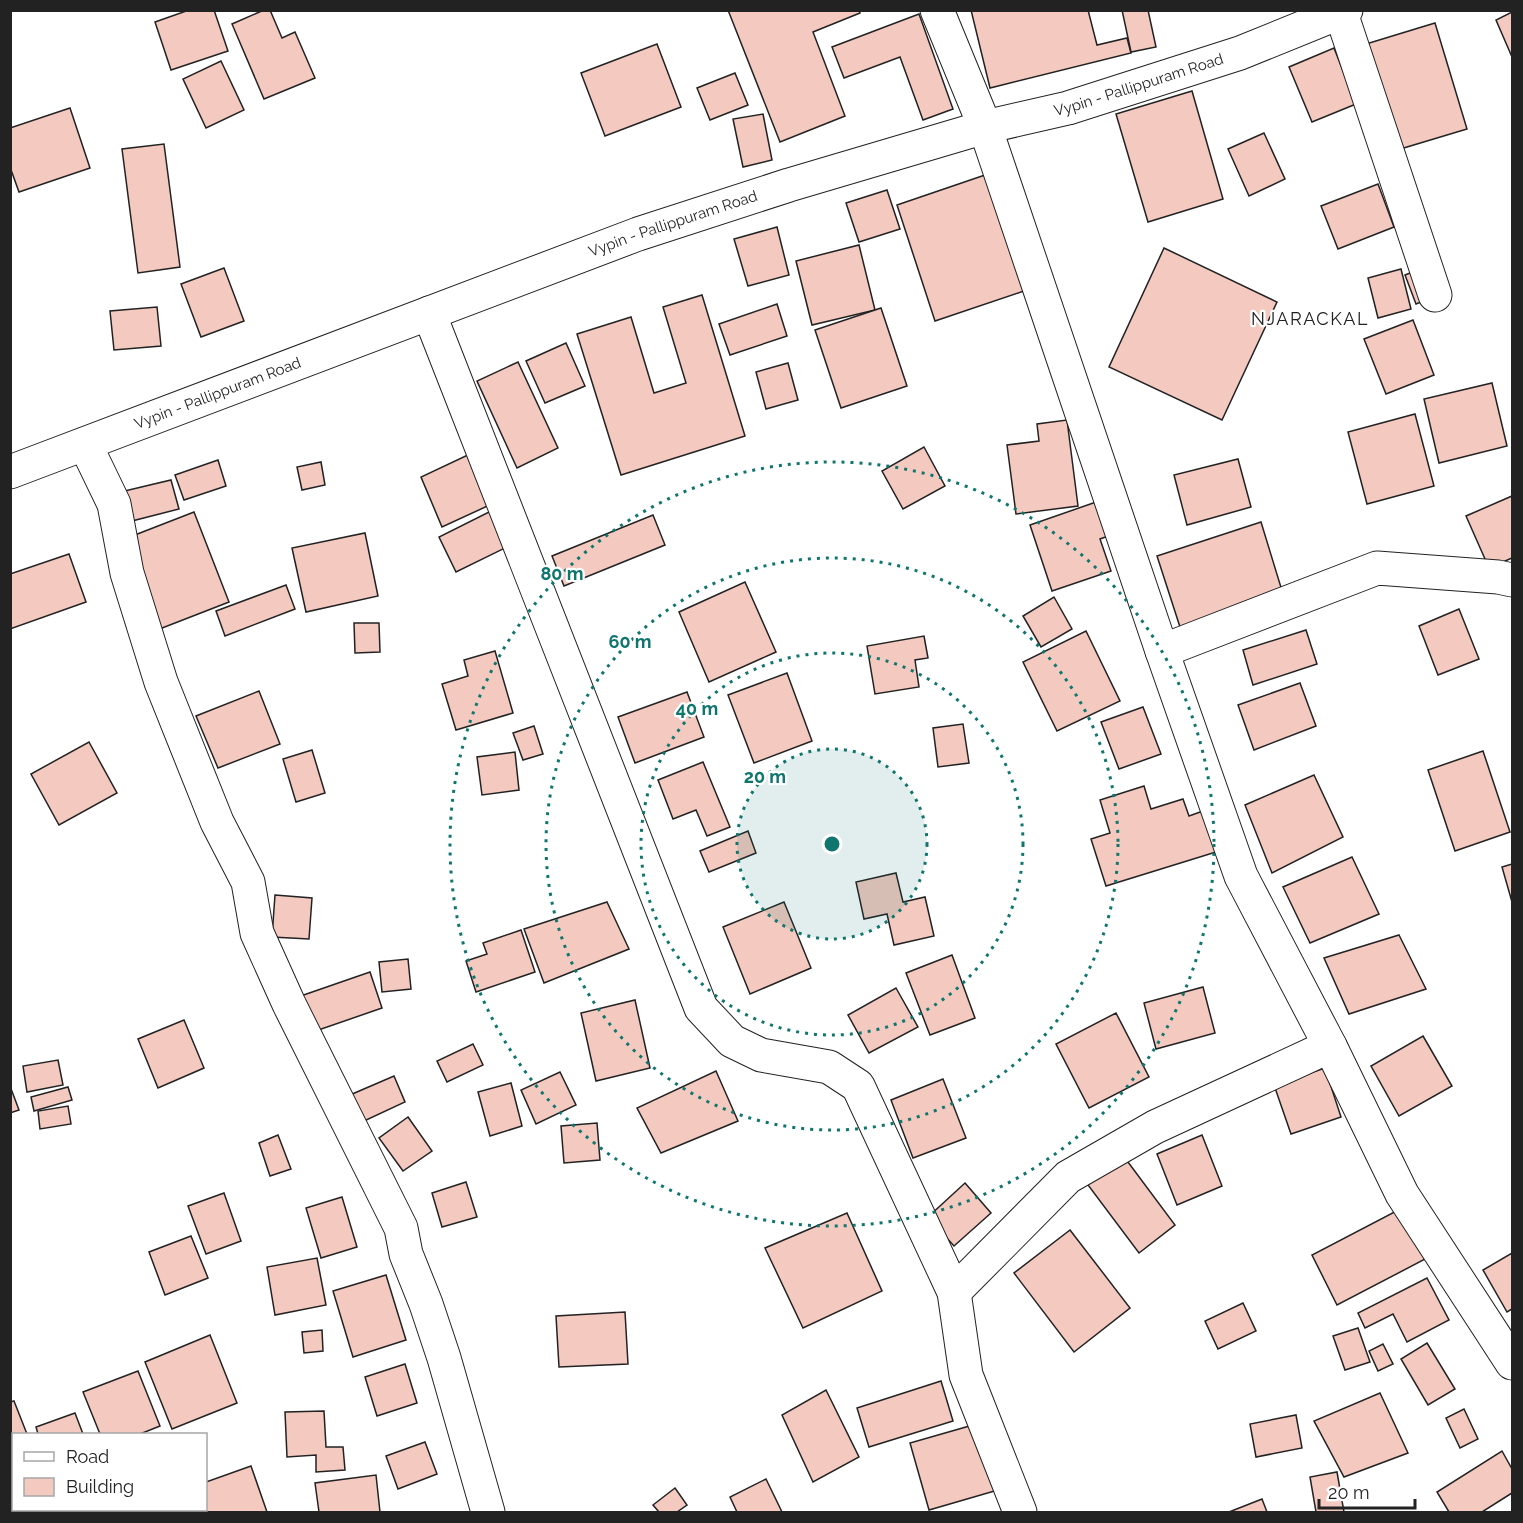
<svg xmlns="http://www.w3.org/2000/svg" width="1523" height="1523" font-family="Raleway,sans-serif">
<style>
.building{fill:#f3c9c0;stroke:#222;stroke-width:1.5}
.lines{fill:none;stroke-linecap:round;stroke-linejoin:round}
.minor-casing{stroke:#222;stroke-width:35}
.major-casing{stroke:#222;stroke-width:35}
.minor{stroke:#fff;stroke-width:33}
.major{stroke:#fff;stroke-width:33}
.ring{fill:none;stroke:#0f766e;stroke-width:3;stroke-dasharray:3 6}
.labels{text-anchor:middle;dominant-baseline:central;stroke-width:4.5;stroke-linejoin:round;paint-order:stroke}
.street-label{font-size:15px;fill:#222;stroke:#fff}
.quarter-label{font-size:18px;letter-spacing:1.5px;fill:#222;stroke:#fff}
.centre{fill:#0f766e;stroke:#fff;stroke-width:3}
.ring-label{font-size:18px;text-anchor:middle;font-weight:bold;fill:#0f766e;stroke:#fff;stroke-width:4.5;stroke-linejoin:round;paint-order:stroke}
</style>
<rect width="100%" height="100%" fill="#fff"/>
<!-- building -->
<g class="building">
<polygon points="189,10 214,10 228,51 171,70 155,22"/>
<polygon points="264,10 270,10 282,38 295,32 315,78 264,99 232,24"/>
<polygon points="728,10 859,10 860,13 813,32 845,116 780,142"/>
<polygon points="971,10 1088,10 1097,45 1127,38 1131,53 990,88"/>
<polygon points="1122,10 1148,10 1156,47 1131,52"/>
<polygon points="1512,12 1512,57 1496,20"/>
<polygon points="919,14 953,109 923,120 900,57 844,78 832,47"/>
<polygon points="1435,23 1467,129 1397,150 1366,44"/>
<polygon points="657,44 681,107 605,136 581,73"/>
<polygon points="1334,48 1356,104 1312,122 1289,67"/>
<polygon points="221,61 244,110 206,128 183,79"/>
<polygon points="735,73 748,105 710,120 697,88"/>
<polygon points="1192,91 1223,199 1148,222 1116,114"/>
<polygon points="70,108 90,168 19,192 10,167 10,128"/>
<polygon points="763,114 772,160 743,167 733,119"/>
<polygon points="1264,133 1285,179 1249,196 1228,149"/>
<polygon points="164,144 180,267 138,273 122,149"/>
<polygon points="985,175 1024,291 935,321 897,205"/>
<polygon points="1378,184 1394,227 1338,249 1321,206"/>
<polygon points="887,190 900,229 859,242 846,203"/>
<polygon points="777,227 789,275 748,286 734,239"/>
<polygon points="859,245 875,310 812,325 796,261"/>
<polygon points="1164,248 1277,302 1222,420 1109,367"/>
<polygon points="224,268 244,321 201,337 181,284"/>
<polygon points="1423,268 1434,297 1416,304 1405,275"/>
<polygon points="1401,269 1411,309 1378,318 1368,278"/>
<polygon points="702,295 745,436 621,475 577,334 631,317 654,393 686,383 663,307"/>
<polygon points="777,304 787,336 730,355 719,324"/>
<polygon points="157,307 161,346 114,350 110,311"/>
<polygon points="881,308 907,386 841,408 815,330"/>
<polygon points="1413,320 1434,375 1386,394 1364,339"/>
<polygon points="566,343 585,386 545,403 526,361"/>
<polygon points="518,362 558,448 517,468 477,381"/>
<polygon points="788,363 798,400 766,409 756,372"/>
<polygon points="1492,383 1507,446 1439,463 1424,399"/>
<polygon points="1415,414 1434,486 1367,504 1348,432"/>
<polygon points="1067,420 1078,506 1016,514 1007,445 1039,441 1037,424"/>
<polygon points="924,447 945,486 903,509 882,471"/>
<polygon points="472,453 494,503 442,527 421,477"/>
<polygon points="1238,459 1251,507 1187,525 1174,475"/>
<polygon points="218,460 226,486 184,500 175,475"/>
<polygon points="321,462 325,485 302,490 297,467"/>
<polygon points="171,480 179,509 124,523 116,493"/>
<polygon points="1512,496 1512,558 1489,568 1466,516"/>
<polygon points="1099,501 1111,535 1100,539 1111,571 1052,591 1030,525"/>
<polygon points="493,510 511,545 456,572 439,537"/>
<polygon points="194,512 229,602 157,630 122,540"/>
<polygon points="653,515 665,545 564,586 552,556"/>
<polygon points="1261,522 1283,594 1180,627 1157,556"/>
<polygon points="365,533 378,596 306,612 292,548"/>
<polygon points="69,554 86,602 10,629 10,574"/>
<polygon points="745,582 776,652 709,682 679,612"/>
<polygon points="286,585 295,609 225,636 216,611"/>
<polygon points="1054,597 1072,629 1041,647 1023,616"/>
<polygon points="1459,609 1479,659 1438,675 1419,626"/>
<polygon points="354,623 379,623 380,652 355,653"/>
<polygon points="1306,630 1317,664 1253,685 1243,650"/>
<polygon points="1086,631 1120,701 1057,731 1023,662"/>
<polygon points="924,636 928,658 915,660 919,687 875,694 867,646"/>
<polygon points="495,651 513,713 456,730 442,684 468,676 464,660"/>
<polygon points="787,673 812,741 754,763 728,695"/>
<polygon points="1300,683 1316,726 1254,750 1238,705"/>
<polygon points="259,691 280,744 218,768 196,716"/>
<polygon points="687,692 704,737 635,763 618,717"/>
<polygon points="1143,707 1161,754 1119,769 1101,722"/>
<polygon points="963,724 969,763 938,767 933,728"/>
<polygon points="534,726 543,754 523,760 513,733"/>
<polygon points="89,742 117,793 59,825 31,774"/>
<polygon points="312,750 325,793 296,802 283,759"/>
<polygon points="1483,751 1510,832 1455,851 1428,770"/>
<polygon points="515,752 519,790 482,795 477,757"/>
<polygon points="703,762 730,827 707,836 696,810 673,819 658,780"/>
<polygon points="1314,775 1343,837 1272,873 1245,805"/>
<polygon points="1144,786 1151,809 1183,799 1189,816 1203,811 1216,852 1106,886 1091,839 1110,833 1100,800"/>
<polygon points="748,831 756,853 709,872 700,851"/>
<polygon points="1352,857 1379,914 1310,943 1283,887"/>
<polygon points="1512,864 1512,902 1502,867"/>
<polygon points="896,873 903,902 925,897 934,936 894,945 887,914 864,919 856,882"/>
<polygon points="275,895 312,898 309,939 272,937"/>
<polygon points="607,902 629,949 544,983 524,929"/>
<polygon points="784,902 811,968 750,994 723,927"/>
<polygon points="521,930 535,972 476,992 466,961 487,954 483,943"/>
<polygon points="1399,935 1426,989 1349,1014 1324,958"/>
<polygon points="952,955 975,1018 930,1035 906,973"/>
<polygon points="408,959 411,989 382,992 379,962"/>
<polygon points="370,972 382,1008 304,1035 292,999"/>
<polygon points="1203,987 1215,1033 1156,1049 1144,1003"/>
<polygon points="896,988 918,1027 869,1053 848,1015"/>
<polygon points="635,1000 650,1068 596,1081 581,1013"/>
<polygon points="1116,1013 1149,1077 1089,1108 1056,1044"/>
<polygon points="184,1020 204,1068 158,1088 138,1039"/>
<polygon points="1423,1036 1452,1086 1399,1116 1371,1066"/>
<polygon points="473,1044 483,1065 447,1082 437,1061"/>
<polygon points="58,1060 63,1085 27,1092 23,1066"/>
<polygon points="1325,1068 1341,1117 1291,1134 1274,1085"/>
<polygon points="716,1071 738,1121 661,1153 637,1108"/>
<polygon points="560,1072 576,1105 536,1124 521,1090"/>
<polygon points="394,1076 405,1102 362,1122 350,1095"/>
<polygon points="943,1079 966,1138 913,1158 891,1100"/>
<polygon points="511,1083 522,1126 490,1136 478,1092"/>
<polygon points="10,1086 19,1110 10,1113"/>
<polygon points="68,1087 72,1100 34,1111 31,1097"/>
<polygon points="68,1106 71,1124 40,1129 38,1111"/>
<polygon points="408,1117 432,1151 403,1171 379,1138"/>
<polygon points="597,1123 600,1160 564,1163 561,1126"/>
<polygon points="278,1135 291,1169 270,1176 259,1143"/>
<polygon points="1202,1135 1222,1186 1177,1205 1157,1154"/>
<polygon points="1122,1154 1175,1225 1139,1253 1085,1181"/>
<polygon points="466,1182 477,1217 442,1227 432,1193"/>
<polygon points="965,1183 991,1213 954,1246 928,1217"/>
<polygon points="224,1193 241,1241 206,1254 188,1206"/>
<polygon points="342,1197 357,1247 321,1258 306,1208"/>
<polygon points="1404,1207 1429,1257 1337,1305 1312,1255"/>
<polygon points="847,1213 882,1291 803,1328 765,1248"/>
<polygon points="1070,1230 1130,1308 1074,1352 1014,1273"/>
<polygon points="191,1236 208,1278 165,1295 149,1252"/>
<polygon points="1512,1253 1512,1309 1507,1312 1483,1270"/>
<polygon points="317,1258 326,1305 275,1315 267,1267"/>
<polygon points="386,1275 406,1340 353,1357 333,1291"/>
<polygon points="1427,1278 1449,1320 1407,1342 1393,1314 1365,1328 1358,1313"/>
<polygon points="1243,1303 1256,1331 1218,1349 1205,1321"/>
<polygon points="625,1312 628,1364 559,1367 556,1316"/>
<polygon points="1358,1328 1370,1362 1345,1370 1333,1336"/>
<polygon points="322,1330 323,1351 304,1353 302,1332"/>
<polygon points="210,1335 237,1403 172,1429 145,1362"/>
<polygon points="1427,1343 1455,1389 1428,1405 1401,1359"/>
<polygon points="1383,1344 1393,1364 1378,1371 1369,1351"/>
<polygon points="405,1364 417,1403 377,1416 365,1377"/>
<polygon points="138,1371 160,1426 140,1434 100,1434 83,1392"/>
<polygon points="941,1381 953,1421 869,1447 857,1408"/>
<polygon points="826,1390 859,1457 813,1482 782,1415"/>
<polygon points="1380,1393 1408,1453 1344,1477 1314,1421"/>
<polygon points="14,1401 27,1434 14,1434 14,1502 10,1503 10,1402"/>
<polygon points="1464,1409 1478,1439 1460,1448 1446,1418"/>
<polygon points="324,1411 326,1447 343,1447 345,1470 316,1472 316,1455 287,1457 285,1412"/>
<polygon points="75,1413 83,1434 38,1434 36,1427"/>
<polygon points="1296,1415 1302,1448 1256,1457 1250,1424"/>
<polygon points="980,1423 998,1490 929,1510 910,1443"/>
<polygon points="425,1442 437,1474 398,1489 386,1456"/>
<polygon points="1502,1451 1512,1469 1512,1493 1482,1512 1449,1512 1437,1492"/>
<polygon points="251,1466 267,1512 204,1512 206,1482"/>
<polygon points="1337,1472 1344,1512 1316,1512 1310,1477"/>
<polygon points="376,1475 380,1512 319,1512 315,1483"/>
<polygon points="766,1479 782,1512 737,1512 730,1497"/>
<polygon points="675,1488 687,1505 677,1512 659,1512 653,1505"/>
<polygon points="1262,1499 1267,1512 1229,1512"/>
<polygon points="152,1510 194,1510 195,1512 153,1512"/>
</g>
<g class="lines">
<!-- minor casing -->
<g class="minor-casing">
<g id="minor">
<polyline points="1341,13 1435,295"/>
<polyline points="429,313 701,1008 732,1041 761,1055 829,1067 858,1086 954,1292 966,1375 1020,1512"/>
<polyline points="85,444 114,504 127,573 161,682 217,822 248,882 257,933 289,1004 401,1228 406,1254 426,1304 444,1358 488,1512"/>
<polyline points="1162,651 1377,568 1498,577 1512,580"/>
<polyline points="954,1292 1068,1177 1155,1127 1330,1046"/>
</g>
</g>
<!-- major casing -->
<g class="major-casing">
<g id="major">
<polyline points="937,10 985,127 1162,651 1241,876 1330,1046 1402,1194 1512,1363"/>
<path id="s1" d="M 10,472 L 638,234 L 789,185 L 985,127 L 1068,108 L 1240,53 L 1346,10"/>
</g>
</g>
<!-- minor -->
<use href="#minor" class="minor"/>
<!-- major -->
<use href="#major" class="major"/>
</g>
<!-- distance rings -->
<circle cx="832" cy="844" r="95" fill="#0f766e" fill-opacity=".12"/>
<g class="ring">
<circle cx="832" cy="844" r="95"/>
<circle cx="832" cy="844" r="191"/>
<circle cx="832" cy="844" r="286"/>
<circle cx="832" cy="844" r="382"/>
</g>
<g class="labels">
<!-- street labels -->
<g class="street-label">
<text stroke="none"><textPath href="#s1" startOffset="1194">Vypin - Pallippuram Road</textPath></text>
<text stroke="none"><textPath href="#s1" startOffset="708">Vypin - Pallippuram Road</textPath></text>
<text stroke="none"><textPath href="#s1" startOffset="222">Vypin - Pallippuram Road</textPath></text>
</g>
<!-- quarter labels -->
<g class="quarter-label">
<text x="1310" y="318">NJARACKAL</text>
</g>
</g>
<circle cx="832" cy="844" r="9" class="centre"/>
<g class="ring-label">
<text x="562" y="580">80 m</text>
<text x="630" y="648">60 m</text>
<text x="697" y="715">40 m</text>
<text x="765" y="783">20 m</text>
</g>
<!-- border -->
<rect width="1523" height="1523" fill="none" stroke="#222222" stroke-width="24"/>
<!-- legend -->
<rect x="12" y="1433" width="195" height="78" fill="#ffffff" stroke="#a7a7a7" stroke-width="1.5"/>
<rect x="24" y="1452" width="30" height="9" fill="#ffffff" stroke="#a7a7a7" stroke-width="1.5"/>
<text x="66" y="1463" font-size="18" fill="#222222">Road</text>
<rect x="24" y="1478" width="30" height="18" fill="#f3c9c0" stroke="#a7a7a7" stroke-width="1.5"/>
<text x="66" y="1493" font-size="18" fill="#222222">Building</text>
<!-- scale -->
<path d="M1319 1499v9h96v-9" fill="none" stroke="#222222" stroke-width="3"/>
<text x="1328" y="1499" font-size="18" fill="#222222" stroke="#ffffff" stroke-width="4.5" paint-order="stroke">20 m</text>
</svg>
